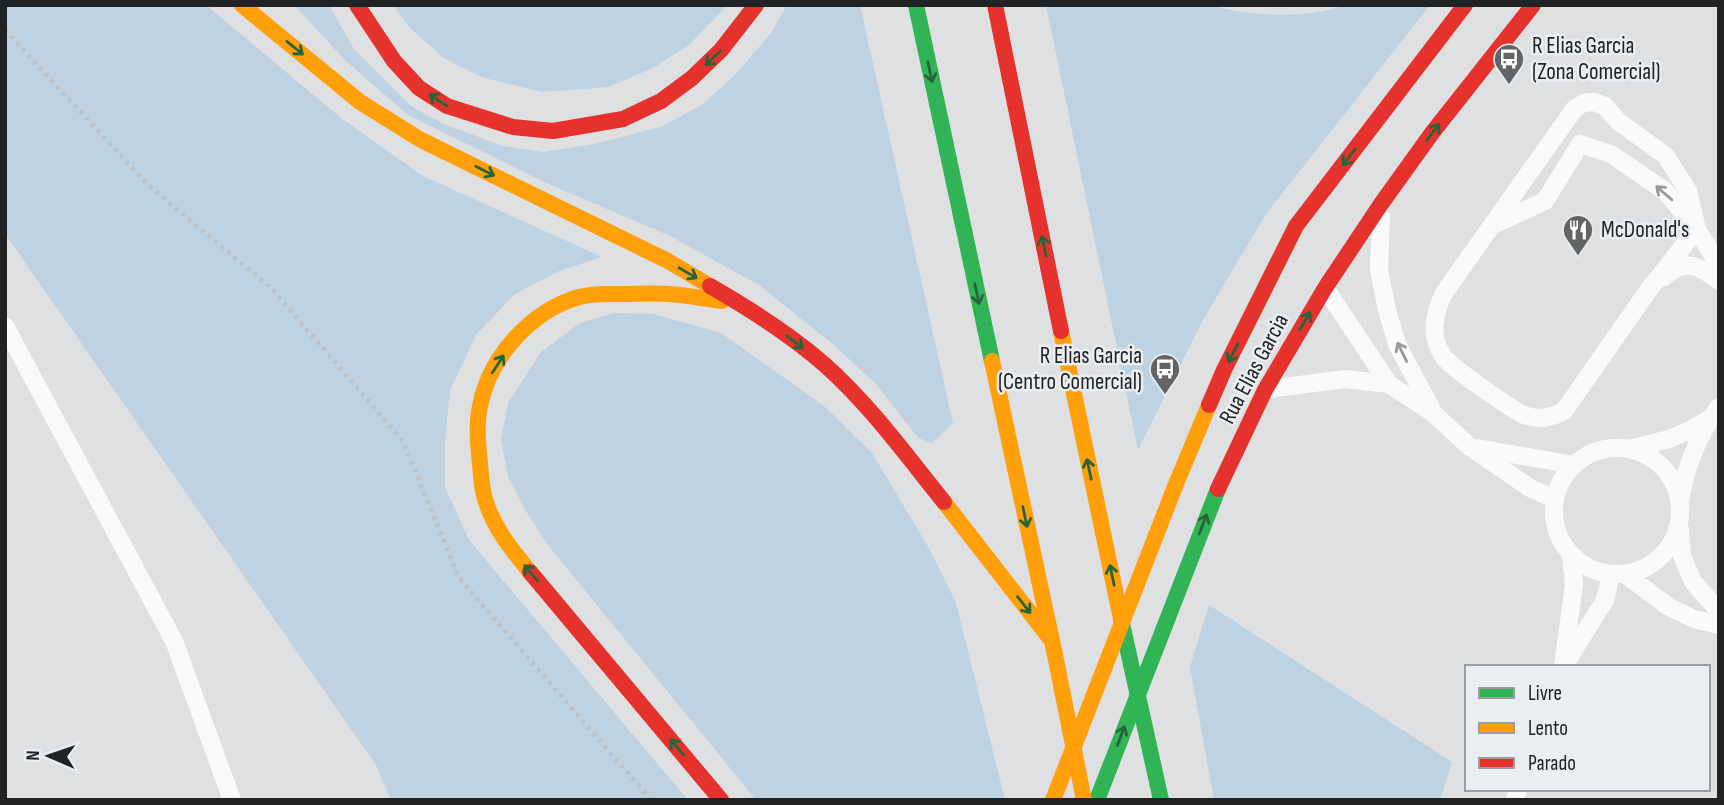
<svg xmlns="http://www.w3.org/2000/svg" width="1724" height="805" font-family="'Sofia Sans Condensed',sans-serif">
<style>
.green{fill:#bed2e1}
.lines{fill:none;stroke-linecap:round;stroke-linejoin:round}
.path{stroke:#c0c1c2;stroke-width:4.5;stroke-dasharray:3.5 5;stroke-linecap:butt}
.lane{stroke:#fafafb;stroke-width:18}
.fast{stroke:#30b455;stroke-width:16}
.slow{stroke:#ff9f0a;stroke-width:16}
.jam{stroke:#e5322d;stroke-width:16}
.oneway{stroke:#28643a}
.oneway2{stroke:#98999a}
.labels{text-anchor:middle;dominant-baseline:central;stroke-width:5;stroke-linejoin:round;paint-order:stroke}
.poi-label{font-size:23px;fill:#212223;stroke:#eaeef1;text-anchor:start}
.street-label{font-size:23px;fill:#212223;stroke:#eaeef1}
</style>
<rect width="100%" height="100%" fill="#dee0e2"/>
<!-- green -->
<g class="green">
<polygon points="5,5 206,5 341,118 423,176 602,257 559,271 515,294 476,335 450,390 445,443 445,487 469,540 688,800 391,800 376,765 5,234"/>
<polygon points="294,5 329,5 354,49 412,107 444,124 503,146 543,152 595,144 663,126 703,104 735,75 771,33 787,5 860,5 953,423 932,443 918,438 876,384 835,346 759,285 670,236 544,182 408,115 346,61"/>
<polygon points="394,5 726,5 723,10 690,44 653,68 608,87 542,92 484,78 445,59 409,27"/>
<path d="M 1046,5 L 1208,5 C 1252,16 1302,20 1346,5 L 1430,5 L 1266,214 L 1204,318 L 1138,450 Z"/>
<polygon points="613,313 654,314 721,333 824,406 872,453 930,550 956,603 1005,800 756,800 547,544 524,508 508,476 501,440 508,403 541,352 580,323"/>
<polygon points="1209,605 1452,762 1440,800 1214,800 1190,667"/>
</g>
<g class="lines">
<!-- path -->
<polyline class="path" points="5,30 148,185 271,288 403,441 459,578 651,800"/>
<!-- lane -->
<g class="lane">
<path d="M 1594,102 L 1605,106 L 1619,122 L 1666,156 L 1688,191 L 1697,229 L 1650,288 L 1564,411 C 1553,417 1540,420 1527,416 C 1516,413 1449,366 1443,356 C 1429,335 1434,314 1444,293 L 1575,108 L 1584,103 Z"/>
<polyline points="1381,217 1379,270 1387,310 1397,344 1432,410"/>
<polyline points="1493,225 1545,201 1580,144 1611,154 1666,192 1697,229 1719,266"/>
<path d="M 1664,277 C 1686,258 1698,265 1719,281"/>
<polyline points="1325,288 1389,384 1433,413 1470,447 1530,488 1554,499"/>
<polyline points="5,326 174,641 232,800"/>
<polyline points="1268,389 1345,379 1389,384"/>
<circle cx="1617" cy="511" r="63"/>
<polyline points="1477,448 1574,465"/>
<polyline points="1629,449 1669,439 1688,431 1710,419"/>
<path d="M 1680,503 C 1684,470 1699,433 1719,407"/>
<polyline points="1680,529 1682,556 1693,582 1719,611"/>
<polyline points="1625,574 1669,607 1694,619 1719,625"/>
<polyline points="1567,661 1605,600 1611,575"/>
<polyline points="1563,666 1574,585 1571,556"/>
<polyline points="1515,800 1518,789"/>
</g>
<!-- fast -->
<g class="fast">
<polyline points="916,5 992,361"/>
<polyline points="1121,619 1161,800"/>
<polyline points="1097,800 1218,489"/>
</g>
<!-- slow -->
<g class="slow">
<polyline points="242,5 360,102 421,140 668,261 710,286"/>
<polyline points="1061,331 1121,619"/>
<polyline points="992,361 1055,655 1084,800"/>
<polyline points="944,502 1052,641"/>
<path d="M 530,572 C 513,551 496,531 487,505 C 482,492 481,478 480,464 C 478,445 476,424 480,406 C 490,356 531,311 579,297 C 593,293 608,294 622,294 C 638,294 653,293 669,294 C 687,295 704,299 722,301"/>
<polyline points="1053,800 1176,484 1209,405"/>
</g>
<!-- jam -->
<g class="jam">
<polyline points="357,5 394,61 419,88 447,106 513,127 553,131 623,119 661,101 692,78 721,50 756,5"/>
<polyline points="995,5 1061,331"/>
<path d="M 710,286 C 750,309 790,334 825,365 C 870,405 906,455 944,502"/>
<polyline points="1209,405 1224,370 1296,226 1465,5"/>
<polyline points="1218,489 1265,390 1325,288 1381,204 1432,133 1533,5"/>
<polyline points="530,572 721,800"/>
</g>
</g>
<!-- one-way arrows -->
<defs><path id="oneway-shaft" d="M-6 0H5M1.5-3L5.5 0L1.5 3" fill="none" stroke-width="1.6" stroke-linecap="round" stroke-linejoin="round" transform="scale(1.75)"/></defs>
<g class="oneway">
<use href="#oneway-shaft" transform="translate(295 48) rotate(39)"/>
<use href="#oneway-shaft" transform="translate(713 58) rotate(137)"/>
<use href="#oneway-shaft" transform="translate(930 72) rotate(78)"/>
<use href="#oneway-shaft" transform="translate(438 100) rotate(-147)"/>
<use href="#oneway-shaft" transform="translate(1433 132) rotate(-53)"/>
<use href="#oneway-shaft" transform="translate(1349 157) rotate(127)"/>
<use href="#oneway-shaft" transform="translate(485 171) rotate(27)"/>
<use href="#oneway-shaft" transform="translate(1044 246) rotate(-102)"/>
<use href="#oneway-shaft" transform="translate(688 273) rotate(30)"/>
<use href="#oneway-shaft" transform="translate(977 294) rotate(78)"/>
<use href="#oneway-shaft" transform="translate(1305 321) rotate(-59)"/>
<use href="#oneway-shaft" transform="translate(795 342) rotate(38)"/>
<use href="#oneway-shaft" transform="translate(1233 353) rotate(117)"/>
<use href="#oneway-shaft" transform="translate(498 364) rotate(-57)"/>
<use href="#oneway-shaft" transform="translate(1089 469) rotate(-102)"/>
<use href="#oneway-shaft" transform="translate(1025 517) rotate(78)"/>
<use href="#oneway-shaft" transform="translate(1203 524) rotate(-69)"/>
<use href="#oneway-shaft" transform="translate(531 573) rotate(-130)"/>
<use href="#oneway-shaft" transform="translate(1112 575) rotate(-102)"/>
<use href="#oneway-shaft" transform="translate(1024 605) rotate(52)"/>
<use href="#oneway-shaft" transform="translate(1121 736) rotate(-69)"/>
<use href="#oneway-shaft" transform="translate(677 747) rotate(-130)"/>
</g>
<g class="oneway2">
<use href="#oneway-shaft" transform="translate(1664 193) rotate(-139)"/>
<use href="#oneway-shaft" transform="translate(1402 352) rotate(-116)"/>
</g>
<!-- icons -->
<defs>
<g id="bus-pin" transform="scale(1.575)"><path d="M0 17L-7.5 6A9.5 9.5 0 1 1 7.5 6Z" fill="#636466" stroke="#eaeef1"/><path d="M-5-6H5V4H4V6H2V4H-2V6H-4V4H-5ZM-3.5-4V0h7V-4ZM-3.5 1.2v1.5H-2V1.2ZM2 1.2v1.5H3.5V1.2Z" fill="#fff"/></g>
<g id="restaurant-pin" transform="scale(1.575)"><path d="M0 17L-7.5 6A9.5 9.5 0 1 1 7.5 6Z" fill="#636466" stroke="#eaeef1"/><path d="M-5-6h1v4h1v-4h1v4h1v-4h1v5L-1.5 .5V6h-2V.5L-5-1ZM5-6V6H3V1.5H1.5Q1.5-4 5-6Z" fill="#fff"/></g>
</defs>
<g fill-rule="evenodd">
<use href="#bus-pin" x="1509" y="59"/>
<use href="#restaurant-pin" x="1578" y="230"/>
<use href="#bus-pin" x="1165" y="369"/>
</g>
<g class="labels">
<!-- poi labels -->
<g class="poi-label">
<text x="1532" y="46">R Elias Garcia<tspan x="1532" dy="26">(Zona Comercial)</tspan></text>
<text x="1601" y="230">McDonald's</text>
<text x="1142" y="356" text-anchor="end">R Elias Garcia<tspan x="1142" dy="26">(Centro Comercial)</tspan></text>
</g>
<!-- street labels -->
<g class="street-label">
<text transform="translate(1254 369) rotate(-62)">Rua Elias Garcia</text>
</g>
</g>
<!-- border -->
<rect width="1724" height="805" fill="none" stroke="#212223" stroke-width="14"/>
<!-- legend -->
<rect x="1465" y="665" width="245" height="126" fill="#eaeef1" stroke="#9a9c9f" stroke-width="2"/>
<rect x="1479" y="688" width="35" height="10" fill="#30b455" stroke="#9a9c9f" stroke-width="2"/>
<text x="1528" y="700" font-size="21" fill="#212223">Livre</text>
<rect x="1479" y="723" width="35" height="10" fill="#ff9f0a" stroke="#9a9c9f" stroke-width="2"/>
<text x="1528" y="735" font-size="21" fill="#212223">Lento</text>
<rect x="1479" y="758" width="35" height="10" fill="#e5322d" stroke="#9a9c9f" stroke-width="2"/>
<text x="1528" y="770" font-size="21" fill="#212223">Parado</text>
<!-- north arrow -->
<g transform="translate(49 756) rotate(272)" stroke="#eaeef1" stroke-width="5" paint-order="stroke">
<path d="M0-5L12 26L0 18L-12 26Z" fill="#212223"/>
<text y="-10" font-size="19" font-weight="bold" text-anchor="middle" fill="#212223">N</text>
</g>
</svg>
